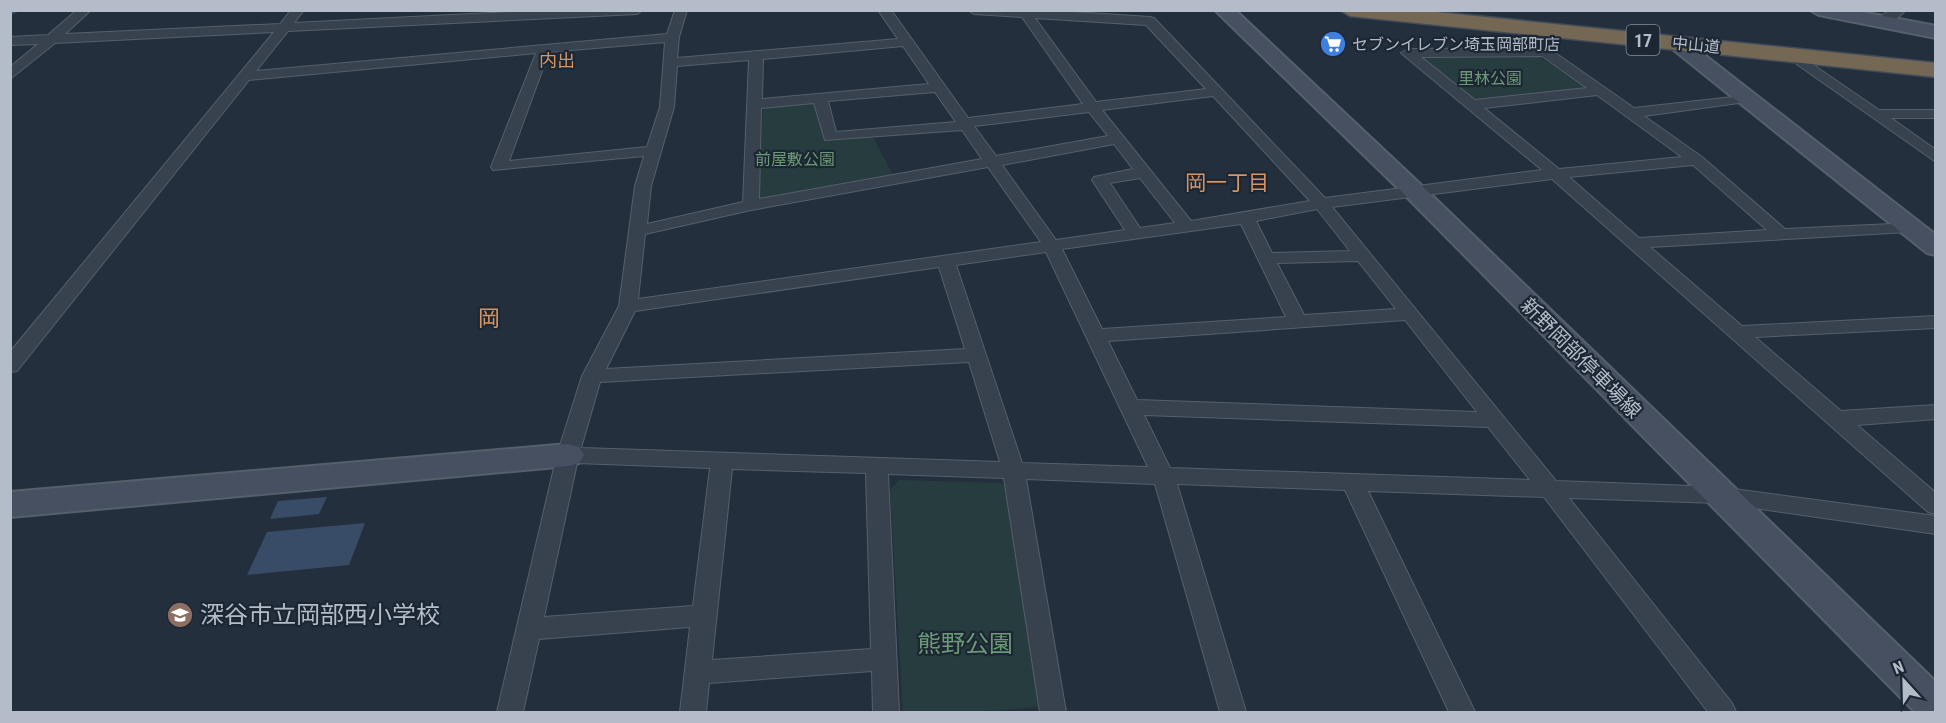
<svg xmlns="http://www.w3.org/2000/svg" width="1946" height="723" font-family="'Roboto Condensed','Noto Sans JP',sans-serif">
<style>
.green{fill:#263c3f}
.water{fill:#394c67}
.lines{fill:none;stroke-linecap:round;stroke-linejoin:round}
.stream{stroke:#394c67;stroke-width:4.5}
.street-casing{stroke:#565f6c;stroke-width:2}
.secondary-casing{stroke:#565f6c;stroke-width:4}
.highway-casing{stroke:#434c59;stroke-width:3}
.street{fill:#38414e;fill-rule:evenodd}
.secondary{fill:#465061;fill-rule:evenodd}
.highway{fill:#746855;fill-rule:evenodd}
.labels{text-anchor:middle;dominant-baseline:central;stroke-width:4.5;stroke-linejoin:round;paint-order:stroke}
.far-poi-label{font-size:16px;fill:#b4bcc9;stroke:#1d2633;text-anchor:start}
.far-street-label{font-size:16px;fill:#b4bcc9;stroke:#1d2633}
.far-park-label{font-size:16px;fill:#6b9a76;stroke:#1d2633}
.shield{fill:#1d2633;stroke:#878f9c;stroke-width:1.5}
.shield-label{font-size:18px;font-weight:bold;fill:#b4bcc9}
.far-neighbourhood-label{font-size:18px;fill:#d59563;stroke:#1d2633}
.street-label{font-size:20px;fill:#b4bcc9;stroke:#1d2633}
.neighbourhood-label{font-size:21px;fill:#d59563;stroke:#1d2633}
.quarter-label{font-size:22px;fill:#d59563;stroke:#1d2633}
.near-poi-label{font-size:24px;fill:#b4bcc9;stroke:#1d2633;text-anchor:start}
.near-park-label{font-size:24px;fill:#6b9a76;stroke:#1d2633}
</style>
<rect width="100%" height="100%" fill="#242f3e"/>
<!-- green -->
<g class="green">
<polygon points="1417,56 1538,56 1585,86 1582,90 1473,101"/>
<polygon points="817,103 826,141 873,137 894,177 763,200 758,198 763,110 771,106"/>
<polygon points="899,480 1001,483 1007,487 1041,707 974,712 903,712 890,490"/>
</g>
<!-- water -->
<g class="water">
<polygon points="327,497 319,514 270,519 278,501"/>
<polygon points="365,523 349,565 247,575 267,532"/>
</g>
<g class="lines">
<!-- stream -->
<polyline class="stream" points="10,13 17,10"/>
<!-- street casing -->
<g class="street-casing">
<g id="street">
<path d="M 77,10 L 91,10 L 65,34 L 280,24 L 291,10 L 304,10 L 294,23 L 551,10 L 643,10 L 637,14 L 288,31 L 256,71 L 667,34 L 675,10 L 687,10 L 679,37 L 677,58 L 898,39 L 878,10 L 891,10 L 968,118 L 1083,104 L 1022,17 L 974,14 L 968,10 L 1042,10 L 1150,17 L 1154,18 L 1325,198 L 1542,170 L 1401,53 L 1408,49 L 1537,48 L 1531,29 L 1532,26 L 1542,26 L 1551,50 L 1634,108 L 1751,95 L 1751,101 L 1746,102 L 1644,116 L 1702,157 L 1785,229 L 1914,223 L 1916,227 L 1908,232 L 1650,247 L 1742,326 L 1936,316 L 1936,328 L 1755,337 L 1841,411 L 1936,405 L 1936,419 L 1857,425 L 1936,493 L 1936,514 L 1928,512 L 1552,179 L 1332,207 L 1556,481 L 1719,487 L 1936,516 L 1936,534 L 1719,503 L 1569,498 L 1732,703 L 1736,712 L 1708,712 L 1544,497 L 1368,491 L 1475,712 L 1449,712 L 1345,490 L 1177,484 L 1246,712 L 1220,712 L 1155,484 L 1026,479 L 1066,712 L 1040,712 L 1004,478 L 888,474 L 899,712 L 873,712 L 872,671 L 709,683 L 706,712 L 680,712 L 690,627 L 539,639 L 523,712 L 497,712 L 557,455 L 582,376 L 619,306 L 635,186 L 644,156 L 493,170 L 491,167 L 536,53 L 249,80 L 17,371 L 10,372 L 10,352 L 274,32 L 55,43 L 10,79 L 10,67 L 38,44 L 10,45 L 10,37 L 48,35 ZM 1035,18 L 1146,25 L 1206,89 L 1096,102 ZM 665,42 L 660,107 L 647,147 L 509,161 L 549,52 ZM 903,46 L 929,84 L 762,99 L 763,59 ZM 1542,56 L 1587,88 L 1475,100 L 1421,57 ZM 749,60 L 743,202 L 647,224 L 651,186 L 674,107 L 677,66 ZM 935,92 L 956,122 L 836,132 L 828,101 ZM 1597,95 L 1682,157 L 1559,169 L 1484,108 ZM 1213,96 L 1310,201 L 1191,221 L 1102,110 ZM 814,103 L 825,140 L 962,130 L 982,159 L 759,199 L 761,108 ZM 1089,112 L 1108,136 L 996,156 L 974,126 ZM 1114,144 L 1133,169 L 1094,177 L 1092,180 L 1125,230 L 1056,240 L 1002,165 ZM 1693,165 L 1767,230 L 1639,238 L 1569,177 ZM 988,167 L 1041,242 L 638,299 L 645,234 L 751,210 ZM 1140,178 L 1175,223 L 1140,228 L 1110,183 ZM 1317,209 L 1350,251 L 1272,253 L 1256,221 ZM 1241,224 L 1286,317 L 1102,329 L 1062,249 ZM 1046,252 L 1148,467 L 1022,463 L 956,265 ZM 1358,261 L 1396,309 L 1304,315 L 1277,263 ZM 939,267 L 965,349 L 606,369 L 635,311 ZM 1405,320 L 1477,412 L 1137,400 L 1108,341 ZM 969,362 L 1000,462 L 581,448 L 600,382 ZM 1144,415 L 1488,427 L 1530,480 L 1170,468 ZM 577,463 L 710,468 L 693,606 L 544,617 ZM 732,469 L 866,473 L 871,649 L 712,660 Z"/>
<polygon points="1890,10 1906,10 1889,26 1879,26 1878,23 1881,16"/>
<polygon points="1793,51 1879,110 1936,110 1936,118 1891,118 1936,150 1936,162 1788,58 1788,52"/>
</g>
</g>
<!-- secondary casing -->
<g class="secondary-casing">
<g id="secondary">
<polygon points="1215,10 1235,10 1420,184 1936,682 1936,712 1915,712 1404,194"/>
<polygon points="1810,10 1851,10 1936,26 1936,38 1819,15"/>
<polygon points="1677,37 1684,39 1936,235 1936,255 1927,253 1670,47 1667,43 1670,39"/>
<polygon points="568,444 579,447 584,455 579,463 568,466 10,517 10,492"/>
</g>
</g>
<!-- highway casing -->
<g class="highway-casing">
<polygon id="highway" points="1340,10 1417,10 1936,63 1936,77 1350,16"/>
</g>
<!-- street -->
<use href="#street" class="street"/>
<!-- secondary -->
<use href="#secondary" class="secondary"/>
<!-- highway -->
<use href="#highway" class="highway"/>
</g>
<!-- icons -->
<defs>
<g id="supermarket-disc" transform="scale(1.35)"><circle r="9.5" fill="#3f7fe0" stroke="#1d2633"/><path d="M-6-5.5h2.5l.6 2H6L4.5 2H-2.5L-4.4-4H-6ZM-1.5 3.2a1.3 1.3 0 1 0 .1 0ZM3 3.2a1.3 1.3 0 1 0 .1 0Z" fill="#fff"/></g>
<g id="school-disc" transform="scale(1.35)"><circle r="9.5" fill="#8d6e63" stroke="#1d2633"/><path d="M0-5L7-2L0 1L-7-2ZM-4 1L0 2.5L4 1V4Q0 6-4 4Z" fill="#fff"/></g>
</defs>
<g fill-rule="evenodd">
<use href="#supermarket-disc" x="1333" y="44"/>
<use href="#school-disc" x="180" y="615"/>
</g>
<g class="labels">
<!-- far-poi labels -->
<g class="far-poi-label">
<text x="1352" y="44">セブンイレブン埼玉岡部町店</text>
</g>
<!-- far-street labels -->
<g class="far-street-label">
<text transform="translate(1696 45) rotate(6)">中山道</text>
</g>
<!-- far-park labels -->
<g class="far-park-label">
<text x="1490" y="78">里林公園</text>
<text x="795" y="159">前屋敷公園</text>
</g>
<!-- shield labels -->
<rect class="shield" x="1626.5" y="25" width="33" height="30" rx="4.5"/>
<g class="shield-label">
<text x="1643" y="40">17</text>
</g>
<!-- far-neighbourhood labels -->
<g class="far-neighbourhood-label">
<text x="557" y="60">内出</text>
</g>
<!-- street labels -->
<g class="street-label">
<text transform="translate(1581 358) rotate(45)">新野岡部停車場線</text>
</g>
<!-- neighbourhood labels -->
<g class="neighbourhood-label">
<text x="1227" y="183">岡一丁目</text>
</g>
<!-- quarter labels -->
<g class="quarter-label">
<text x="489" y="318">岡</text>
</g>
<!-- near-poi labels -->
<g class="near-poi-label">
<text x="200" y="615">深谷市立岡部西小学校</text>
</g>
<!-- near-park labels -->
<g class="near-park-label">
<text x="965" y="644">熊野公園</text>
</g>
</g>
<!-- border -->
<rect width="1946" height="723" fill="none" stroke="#b4bcc9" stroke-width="24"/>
<!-- north arrow -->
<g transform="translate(1904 681) rotate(338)" stroke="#1d2633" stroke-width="4.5" paint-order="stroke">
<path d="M0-4.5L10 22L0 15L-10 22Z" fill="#b4bcc9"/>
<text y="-9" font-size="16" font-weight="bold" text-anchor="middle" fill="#b4bcc9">N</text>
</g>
</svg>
